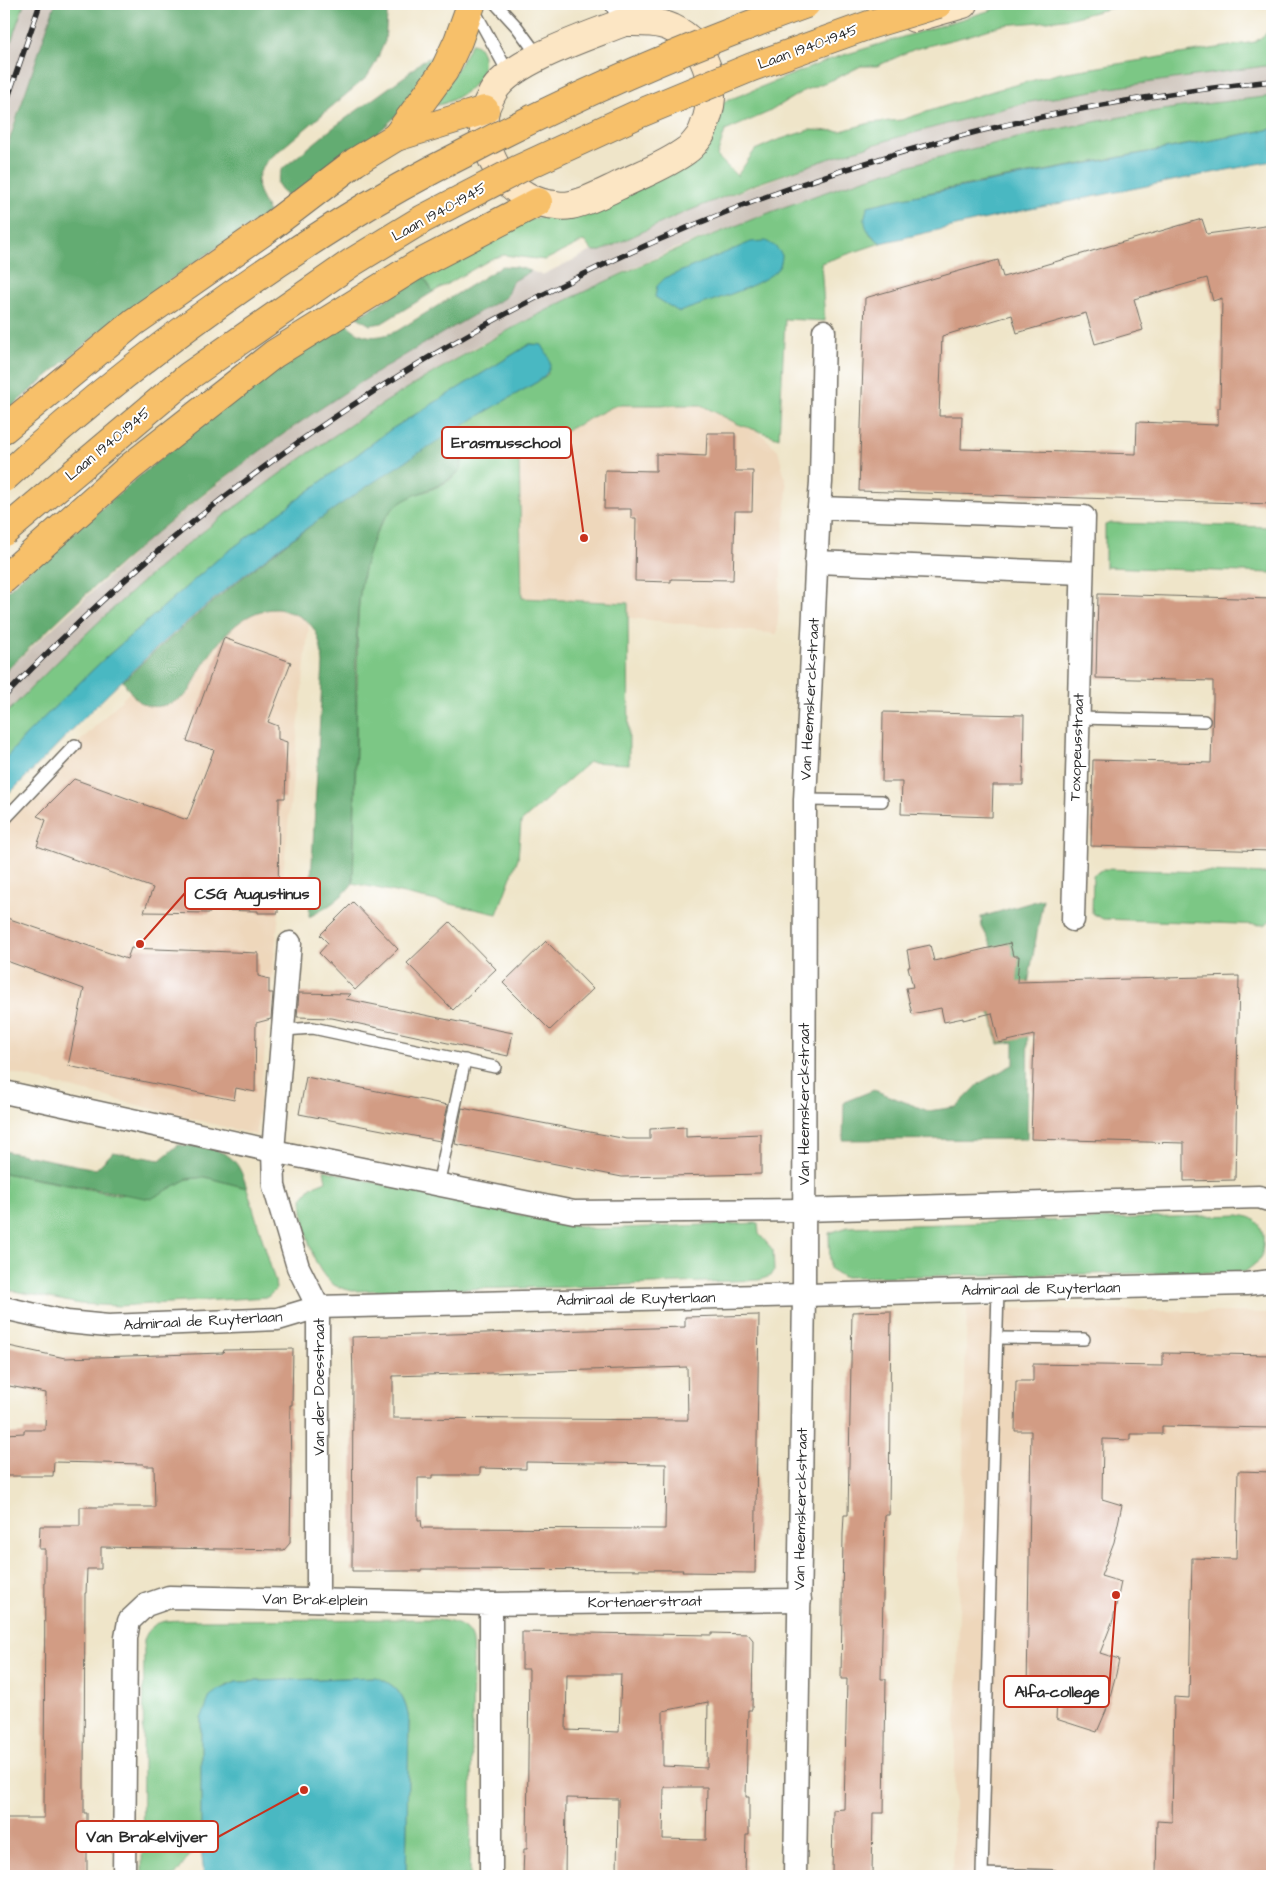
<svg xmlns="http://www.w3.org/2000/svg" width="1276" height="1880" font-family="'Architects Daughter',sans-serif">
<style>
.built{fill:#eed7bb}
.industrial{fill:#ccc2b9}
.green{fill:#7bc785;stroke:#537958}
.forest{fill:#64ac72;stroke:#486c4e}
.water{fill:#4ab8c2;stroke:#3a7276}
.building{fill:#d29c84;fill-rule:evenodd}
.lines{fill:none;stroke-linecap:round;stroke-linejoin:round}
.service-casing{stroke:#706c62;stroke-width:14}
.minor-casing{stroke:#706c62;stroke-width:25}
.secondary-casing{stroke:#706c62;stroke-width:30}
.trunk-casing{stroke:#706c62;stroke-width:30}
.service{stroke:#fff;stroke-width:11}
.minor{stroke:#fff;stroke-width:22}
.secondary{stroke:#fce6c4;stroke-width:28}
.trunk{stroke:#f7c06b;stroke-width:28}
.rail-casing{stroke:#2b2b2b;stroke-width:5.5}
.rail{stroke:#fff;stroke-width:4;stroke-dasharray:11;stroke-linecap:butt}
.trunk-bridge-casing{stroke:#706c62;stroke-width:30;stroke-linecap:butt}
.trunk-bridge{stroke:#f7c06b;stroke-width:28}
.labels{text-anchor:middle;dominant-baseline:central;stroke-width:4;stroke-linejoin:round;paint-order:stroke}
.street-label{font-size:15px;fill:#2b2b2b;stroke:#fff}
.leader{fill:none;stroke:#c8321e;stroke-width:2}
.callout-dot{fill:#c8321e;stroke:#fff;stroke-width:2}
.callout{fill:#fff;stroke:#c8321e;stroke-width:2}
.callout-label{font-size:16px;text-anchor:middle;font-weight:bold;fill:#2b2b2b}
</style>
<rect width="100%" height="100%" fill="#fff"/>
<filter id="ink" filterUnits="userSpaceOnUse"><feTurbulence type="fractalNoise" baseFrequency=".02" numOctaves="2"/><feDisplacementMap in="SourceGraphic" scale="10" xChannelSelector="R" yChannelSelector="G"/><feConvolveMatrix kernelMatrix="1 2 1 2 8 2 1 2 1" color-interpolation-filters="sRGB"/></filter>
<filter id="wash" filterUnits="userSpaceOnUse"><feTurbulence type="fractalNoise" baseFrequency=".0096" numOctaves="4" result="noise"/><feDisplacementMap in="SourceGraphic" scale="20" xChannelSelector="R" yChannelSelector="G"/><feGaussianBlur stdDeviation="1.12" result="paint"/><feColorMatrix in="noise" values="0 0 0 0 0 0 0 0 0 0 0 0 0 0 0 0 0 1.4 0 .05"/><feComposite in="paint" operator="in"/></filter>
<g filter="url(#wash)">
<rect width="100%" height="100%" fill="#efe5c9"/>
<!-- built -->
<g class="built">
<polygon points="603,350 739,413 778,450 787,486 777,634 367,589"/>
<polygon points="269,579 312,595 256,1135 4,1071 4,817 182,640"/>
<polygon points="967,1308 1272,1313 1272,1876 952,1876"/>
</g>
<!-- industrial -->
<g class="industrial">
<polygon points="24,4 55,4 4,152 4,62"/>
<polygon points="1272,65 1272,96 1152,111 1052,130 948,155 859,181 797,202 674,249 628,270 479,345 412,385 208,527 141,583 77,643 4,716 4,673 148,540 256,454 329,403 411,351 506,297 512,282 531,271 542,275 592,251 601,251 685,212 828,159 895,138 1024,103 1110,88"/>
</g>
<!-- green -->
<g class="green">
<polygon points="4,4 24,4 4,62"/>
<polygon points="1011,4 1127,4 1071,18 1040,22 1003,25 967,36 915,49 877,66 861,66 839,77 803,91 769,112 725,131 717,156 737,176 755,150 775,141 809,130 841,131 870,123 901,120 996,90 1061,73 1255,42 1272,29 1272,65 1110,88 1024,103 895,138 828,159 756,184 681,214 601,251 592,251 584,241 545,260 504,255 493,258 433,292 424,277 526,221 629,192 721,103 831,59"/>
<path d="M 472,43 C 478,44 480,47 482,53 C 489,75 471,90 454,99 C 448,102 442,105 436,105 Z"/>
<path d="M 1272,96 L 1272,129 L 946,189 L 868,206 L 870,234 L 881,243 L 821,263 L 825,321 L 785,319 L 779,438 L 738,424 L 701,405 L 616,405 L 519,455 L 522,598 L 628,603 L 629,764 L 589,762 L 521,822 L 518,858 L 497,914 L 353,883 C 355,818 356,753 357,689 C 358,644 355,596 368,553 C 374,535 385,513 401,502 C 410,495 422,493 432,489 C 465,475 471,462 450,432 L 537,382 L 548,374 L 542,345 L 530,344 L 390,430 L 218,559 L 104,659 L 27,734 L 4,760 L 4,716 C 47,671 92,627 139,585 C 173,554 210,526 246,499 C 397,384 562,293 738,225 C 808,197 879,172 952,154 C 1017,137 1083,123 1150,112 C 1190,105 1232,101 1272,96 Z"/>
<polygon points="1111,523 1272,527 1272,573 1105,567 1105,525"/>
<polygon points="1104,869 1272,874 1272,919 1265,925 1103,919 1092,913 1093,875"/>
<path d="M 324,1170 L 453,1202 L 595,1229 L 758,1223 L 759,1234 L 773,1250 L 774,1271 L 771,1276 L 759,1280 L 570,1287 L 352,1291 C 346,1289 339,1288 334,1285 C 311,1270 303,1223 302,1198 L 311,1187 L 326,1181 Z"/>
<polygon points="4,1173 119,1195 171,1187 187,1179 205,1177 247,1188 275,1281 276,1289 268,1297 119,1306 80,1304 4,1289"/>
<path d="M 1239,1215 C 1244,1216 1252,1217 1255,1220 C 1267,1230 1263,1247 1261,1259 L 1245,1272 L 843,1277 L 830,1269 L 829,1233 L 848,1227 Z"/>
<path d="M 430,1619 C 444,1621 465,1621 471,1637 C 473,1643 472,1651 473,1657 L 470,1876 L 406,1876 L 409,1721 C 406,1698 397,1684 375,1677 L 256,1681 L 236,1682 L 226,1686 L 201,1719 L 201,1846 L 198,1850 L 191,1854 L 175,1876 L 142,1876 L 144,1640 C 152,1619 165,1621 184,1620 Z"/>
</g>
<!-- forest -->
<g class="forest">
<path d="M 55,4 L 388,4 L 385,41 L 375,64 L 367,77 L 268,160 C 251,181 257,190 269,212 L 181,272 L 102,330 L 4,413 L 4,156 Z"/>
<path d="M 436,55 C 428,71 421,87 409,101 C 377,141 329,169 288,199 L 277,183 L 282,169 L 334,127 L 405,76 L 422,61 Z"/>
<path d="M 502,266 L 517,267 L 531,271 L 512,282 L 506,297 C 420,345 335,395 256,454 C 167,520 82,594 4,673 L 4,594 L 37,563 L 213,414 L 287,362 L 346,323 C 362,340 377,339 397,331 Z"/>
<polygon points="424,277 433,292 382,323 370,325 357,317"/>
<path d="M 450,432 L 462,453 L 461,469 C 438,494 409,489 388,514 C 349,561 357,665 356,724 C 355,777 354,830 353,883 C 341,899 327,908 309,917 L 323,663 C 320,640 318,622 291,613 C 287,612 281,609 277,609 C 241,608 216,644 200,670 C 196,677 193,688 187,694 C 183,698 176,701 171,703 C 145,713 136,701 123,681 C 196,612 275,550 357,492 C 387,471 420,452 450,432 Z"/>
<polygon points="1043,899 1028,984 1027,1139 843,1140 844,1102 874,1090 928,1111 956,1107 980,1083 1014,1064 1014,1042 998,1044 993,1020 990,1014 993,948 982,927 981,917"/>
<path d="M 178,1145 C 195,1146 223,1147 235,1162 C 241,1169 244,1179 247,1188 L 205,1177 L 187,1179 L 151,1199 L 4,1173 L 4,1151 L 96,1169 L 113,1152 L 160,1160 Z"/>
</g>
<!-- water -->
<g class="water">
<path d="M 1272,129 L 1272,161 L 1026,210 L 881,243 C 866,232 861,224 868,206 L 898,199 Z"/>
<path d="M 766,241 L 776,247 L 782,255 C 782,259 781,264 779,267 C 768,285 701,304 679,312 L 655,297 L 657,286 L 665,278 L 751,242 Z"/>
<path d="M 530,344 L 542,345 C 553,363 554,369 537,382 C 409,455 285,536 174,633 C 114,685 60,743 4,799 L 4,760 L 27,734 L 104,659 L 218,559 L 390,430 Z"/>
<path d="M 375,1677 C 397,1684 406,1698 409,1721 L 406,1876 L 204,1876 L 201,1846 L 201,1719 L 210,1696 L 217,1691 L 236,1682 Z"/>
</g>
<g id="blocks">
<!-- building -->
<g class="building">
<path d="M 1202,219 L 1207,234 L 1272,225 L 1272,504 L 859,491 L 865,298 L 998,260 L 1003,277 ZM 1207,278 L 1213,301 L 1222,298 L 1220,408 L 1218,408 L 1218,425 L 1137,422 L 1136,454 L 961,449 L 962,416 L 939,416 L 942,336 L 1012,315 L 1017,333 L 1086,313 L 1095,344 L 1143,330 L 1134,299 Z"/>
<polygon points="707,433 735,433 735,471 753,471 752,511 735,511 733,580 671,579 671,582 635,581 636,518 631,518 631,509 604,509 605,470 656,471 656,454 706,456"/>
<polygon points="1098,594 1272,599 1272,851 1091,846 1093,760 1211,763 1213,702 1213,681 1096,678"/>
<polygon points="224,638 291,662 268,722 278,726 278,739 287,742 285,798 279,798 278,913 258,913 258,911 210,910 210,913 144,912 153,888 37,846 46,820 37,816 74,779 187,820 214,750 187,741"/>
<polygon points="883,712 1024,715 1023,785 993,785 992,817 901,814 902,782 882,782"/>
<polygon points="353,902 398,949 355,990 319,953 328,943 320,935"/>
<polygon points="4,917 127,959 131,948 258,953 258,976 269,979 269,993 273,993 271,1019 256,1023 255,1092 236,1088 234,1100 68,1066 84,989 4,960"/>
<polygon points="450,922 496,969 453,1010 407,963"/>
<polygon points="546,941 593,989 550,1030 503,983"/>
<polygon points="1010,943 1013,956 1019,956 1017,982 1239,976 1235,1180 1184,1181 1184,1143 1031,1139 1034,1035 999,1043 992,1013 963,1020 963,1018 944,1022 941,1008 912,1014 906,988 913,987 908,967 910,967 907,950 930,945 934,961"/>
<polygon points="299,993 351,994 346,999 513,1033 508,1056 332,1018 297,1017"/>
<polygon points="306,1077 448,1105 440,1141 299,1114"/>
<polygon points="462,1108 627,1139 650,1139 650,1129 686,1127 686,1137 761,1134 761,1174 622,1177 455,1144"/>
<polygon points="891,1311 889,1515 885,1515 881,1679 886,1679 884,1813 873,1813 872,1876 832,1876 833,1810 844,1809 847,1679 841,1679 843,1534 844,1515 848,1515 852,1312"/>
<path d="M 759,1315 L 755,1573 L 682,1572 L 683,1570 L 421,1569 L 421,1571 L 352,1571 L 353,1379 L 352,1337 L 685,1327 L 685,1317 ZM 687,1367 L 688,1420 L 393,1418 L 393,1376 ZM 526,1462 L 666,1464 L 665,1529 L 422,1528 L 421,1520 L 418,1520 L 418,1478 L 433,1478 L 433,1475 L 480,1475 L 480,1468 L 526,1469 Z"/>
<polygon points="4,1345 65,1358 223,1353 224,1350 293,1349 292,1405 290,1405 291,1477 290,1543 284,1550 101,1547 101,1569 87,1569 86,1593 85,1593 84,1777 84,1813 87,1813 87,1876 4,1876 4,1818 44,1818 45,1549 39,1549 40,1526 80,1526 80,1507 155,1507 154,1466 144,1466 143,1464 54,1462 53,1476 4,1476 4,1434 24,1433 24,1430 45,1430 46,1393 4,1385"/>
<polygon points="1163,1353 1272,1355 1272,1428 1162,1426 1162,1434 1130,1434 1130,1440 1103,1439 1102,1499 1122,1505 1114,1542 1101,1576 1121,1582 1113,1620 1100,1653 1119,1659 1116,1674 1106,1711 1097,1732 1056,1719 1057,1699 1027,1690 1031,1431 1015,1431 1016,1381 1033,1381 1033,1364 1163,1366"/>
<polygon points="1238,1471 1272,1472 1272,1876 1156,1876 1157,1821 1172,1822 1174,1697 1189,1698 1192,1558 1236,1559"/>
<path d="M 522,1632 L 712,1635 L 712,1633 L 748,1634 L 753,1640 L 752,1710 L 748,1710 L 746,1797 L 749,1797 L 749,1835 L 746,1835 L 745,1876 L 617,1876 L 618,1799 L 566,1798 L 565,1876 L 523,1876 L 524,1849 L 527,1849 L 529,1669 L 522,1669 ZM 567,1674 L 621,1674 L 619,1732 L 566,1730 ZM 708,1702 L 707,1768 L 663,1766 L 663,1711 ZM 664,1787 L 707,1787 L 706,1840 L 663,1839 Z"/>
</g>
</g>
</g>
<g filter="url(#ink)">
<use href="#blocks" fill-opacity="0" stroke="#706c62" stroke-width="1"/>
<g class="lines">
<!-- service casing -->
<g class="service-casing">
<g id="service">
<polyline points="496,4 517,27 539,57"/>
<polyline points="473,8 509,74"/>
<polyline points="1078,718 1204,721"/>
<polyline points="805,800 882,801"/>
<polyline points="4,820 75,745"/>
<polyline points="284,1030 313,1028 495,1067"/>
<polyline points="438,1185 465,1060"/>
<polyline points="998,1290 982,1874 1053,1876"/>
<polyline points="997,1338 1084,1339"/>
</g>
</g>
<!-- minor casing -->
<g class="minor-casing">
<g id="minor">
<polyline points="617,4 624,22"/>
<polyline points="819,508 1084,517 1073,920"/>
<polyline points="816,562 1082,573"/>
<polyline points="290,943 273,1151 274,1186 298,1267 318,1307 318,1600"/>
<polyline points="4,1092 273,1151 574,1212 804,1210 1259,1197 1272,1201"/>
<polyline points="4,1308 67,1322 108,1326 278,1319 318,1307 1246,1284 1272,1281"/>
<polyline points="491,1604 800,1600"/>
<polyline points="124,1876 126,1638 129,1621 146,1605 169,1597 491,1604 491,1876"/>
<polyline points="795,1876 804,1295 805,800 819,508 821,482 824,331"/>
</g>
</g>
<!-- secondary casing -->
<g class="secondary-casing">
<g id="secondary">
<polyline points="914,18 963,4"/>
<path d="M 624,22 C 639,22 658,21 672,28 C 706,44 718,84 707,118 C 705,124 703,131 700,136 C 696,141 692,147 687,150 C 667,165 642,174 620,185 C 605,192 587,202 571,205 C 566,206 560,206 556,205 C 535,204 514,191 501,174 C 489,158 480,131 485,110 C 486,105 489,100 491,96 C 505,62 590,36 624,22 Z"/>
</g>
</g>
<!-- trunk casing -->
<g class="trunk-casing">
<g id="trunk">
<polyline points="396,137 444,71 458,41 471,5"/>
<polyline points="4,429 134,322 266,230 355,162 396,137 485,110"/>
<polyline points="4,579 129,468 274,354 417,265 538,202"/>
</g>
</g>
<!-- service -->
<use href="#service" class="service"/>
<!-- minor -->
<use href="#minor" class="minor"/>
<!-- secondary -->
<use href="#secondary" class="secondary"/>
<!-- trunk -->
<use href="#trunk" class="trunk"/>
<!-- rail casing -->
<g class="rail-casing">
<g id="rail">
<polyline points="4,109 40,4"/>
<path d="M 4,697 C 81,617 163,542 252,476 C 457,322 691,209 938,142 C 1047,112 1160,93 1272,81"/>
</g>
</g>
<!-- rail -->
<use href="#rail" class="rail"/>
<!-- trunk-bridge casing -->
<g class="trunk-bridge-casing">
<g id="trunk-bridge">
<path d="M 4,478 C 108,382 222,297 341,222 C 381,197 423,174 465,153 C 575,95 689,46 806,4"/>
<polyline points="4,532 189,376 351,263 423,219 519,169 636,115 752,67 869,25 938,4"/>
</g>
</g>
<!-- trunk-bridge -->
<use href="#trunk-bridge" class="trunk-bridge"/>
</g>
</g>
<g class="labels">
<!-- street labels -->
<g class="street-label">
<text transform="translate(808 47) rotate(-20)">Laan 1940-1945</text>
<text transform="translate(439 212) rotate(-29)">Laan 1940-1945</text>
<text transform="translate(108 444) rotate(-40)">Laan 1940-1945</text>
<text transform="translate(810 699) rotate(-87)">Van Heemskerckstraat</text>
<text transform="translate(1077 747) rotate(-88)">Toxopeusstraat</text>
<text transform="translate(804 1104) rotate(-90)">Van Heemskerckstraat</text>
<text transform="translate(1041 1289) rotate(-1)">Admiraal de Ruyterlaan</text>
<text transform="translate(636 1299) rotate(-1)">Admiraal de Ruyterlaan</text>
<text transform="translate(203 1321) rotate(-3)">Admiraal de Ruyterlaan</text>
<text transform="translate(319 1387) rotate(-90)">Van der Doesstraat</text>
<text transform="translate(801 1509) rotate(-89)">Van Heemskerckstraat</text>
<text transform="translate(315 1600) rotate(1)">Van Brakelplein</text>
<text transform="translate(645 1602) rotate(-1)">Kortenaerstraat</text>
</g>
</g>
<!-- callouts -->
<path class="leader" d="M584 538L571 443M140 944L185 893M1116 1595L1109 1692M304 1790L218 1837"/>
<g class="callout-dot">
<circle cx="584" cy="538" r="5"/>
<circle cx="140" cy="944" r="5"/>
<circle cx="1116" cy="1595" r="5"/>
<circle cx="304" cy="1790" r="5"/>
</g>
<g class="callout">
<rect x="442" y="427" width="129" height="31" rx="5"/>
<rect x="185" y="878" width="135" height="31" rx="5"/>
<rect x="1004" y="1676" width="105" height="31" rx="5"/>
<rect x="76" y="1821" width="142" height="31" rx="5"/>
</g>
<g class="callout-label">
<text x="506" y="448">Erasmusschool</text>
<text x="252" y="899">CSG Augustinus</text>
<text x="1057" y="1697">Alfa-college</text>
<text x="147" y="1842">Van Brakelvijver</text>
</g>
<!-- margin -->
<rect width="1276" height="1880" fill="none" stroke="#fff" stroke-width="20"/>
</svg>
